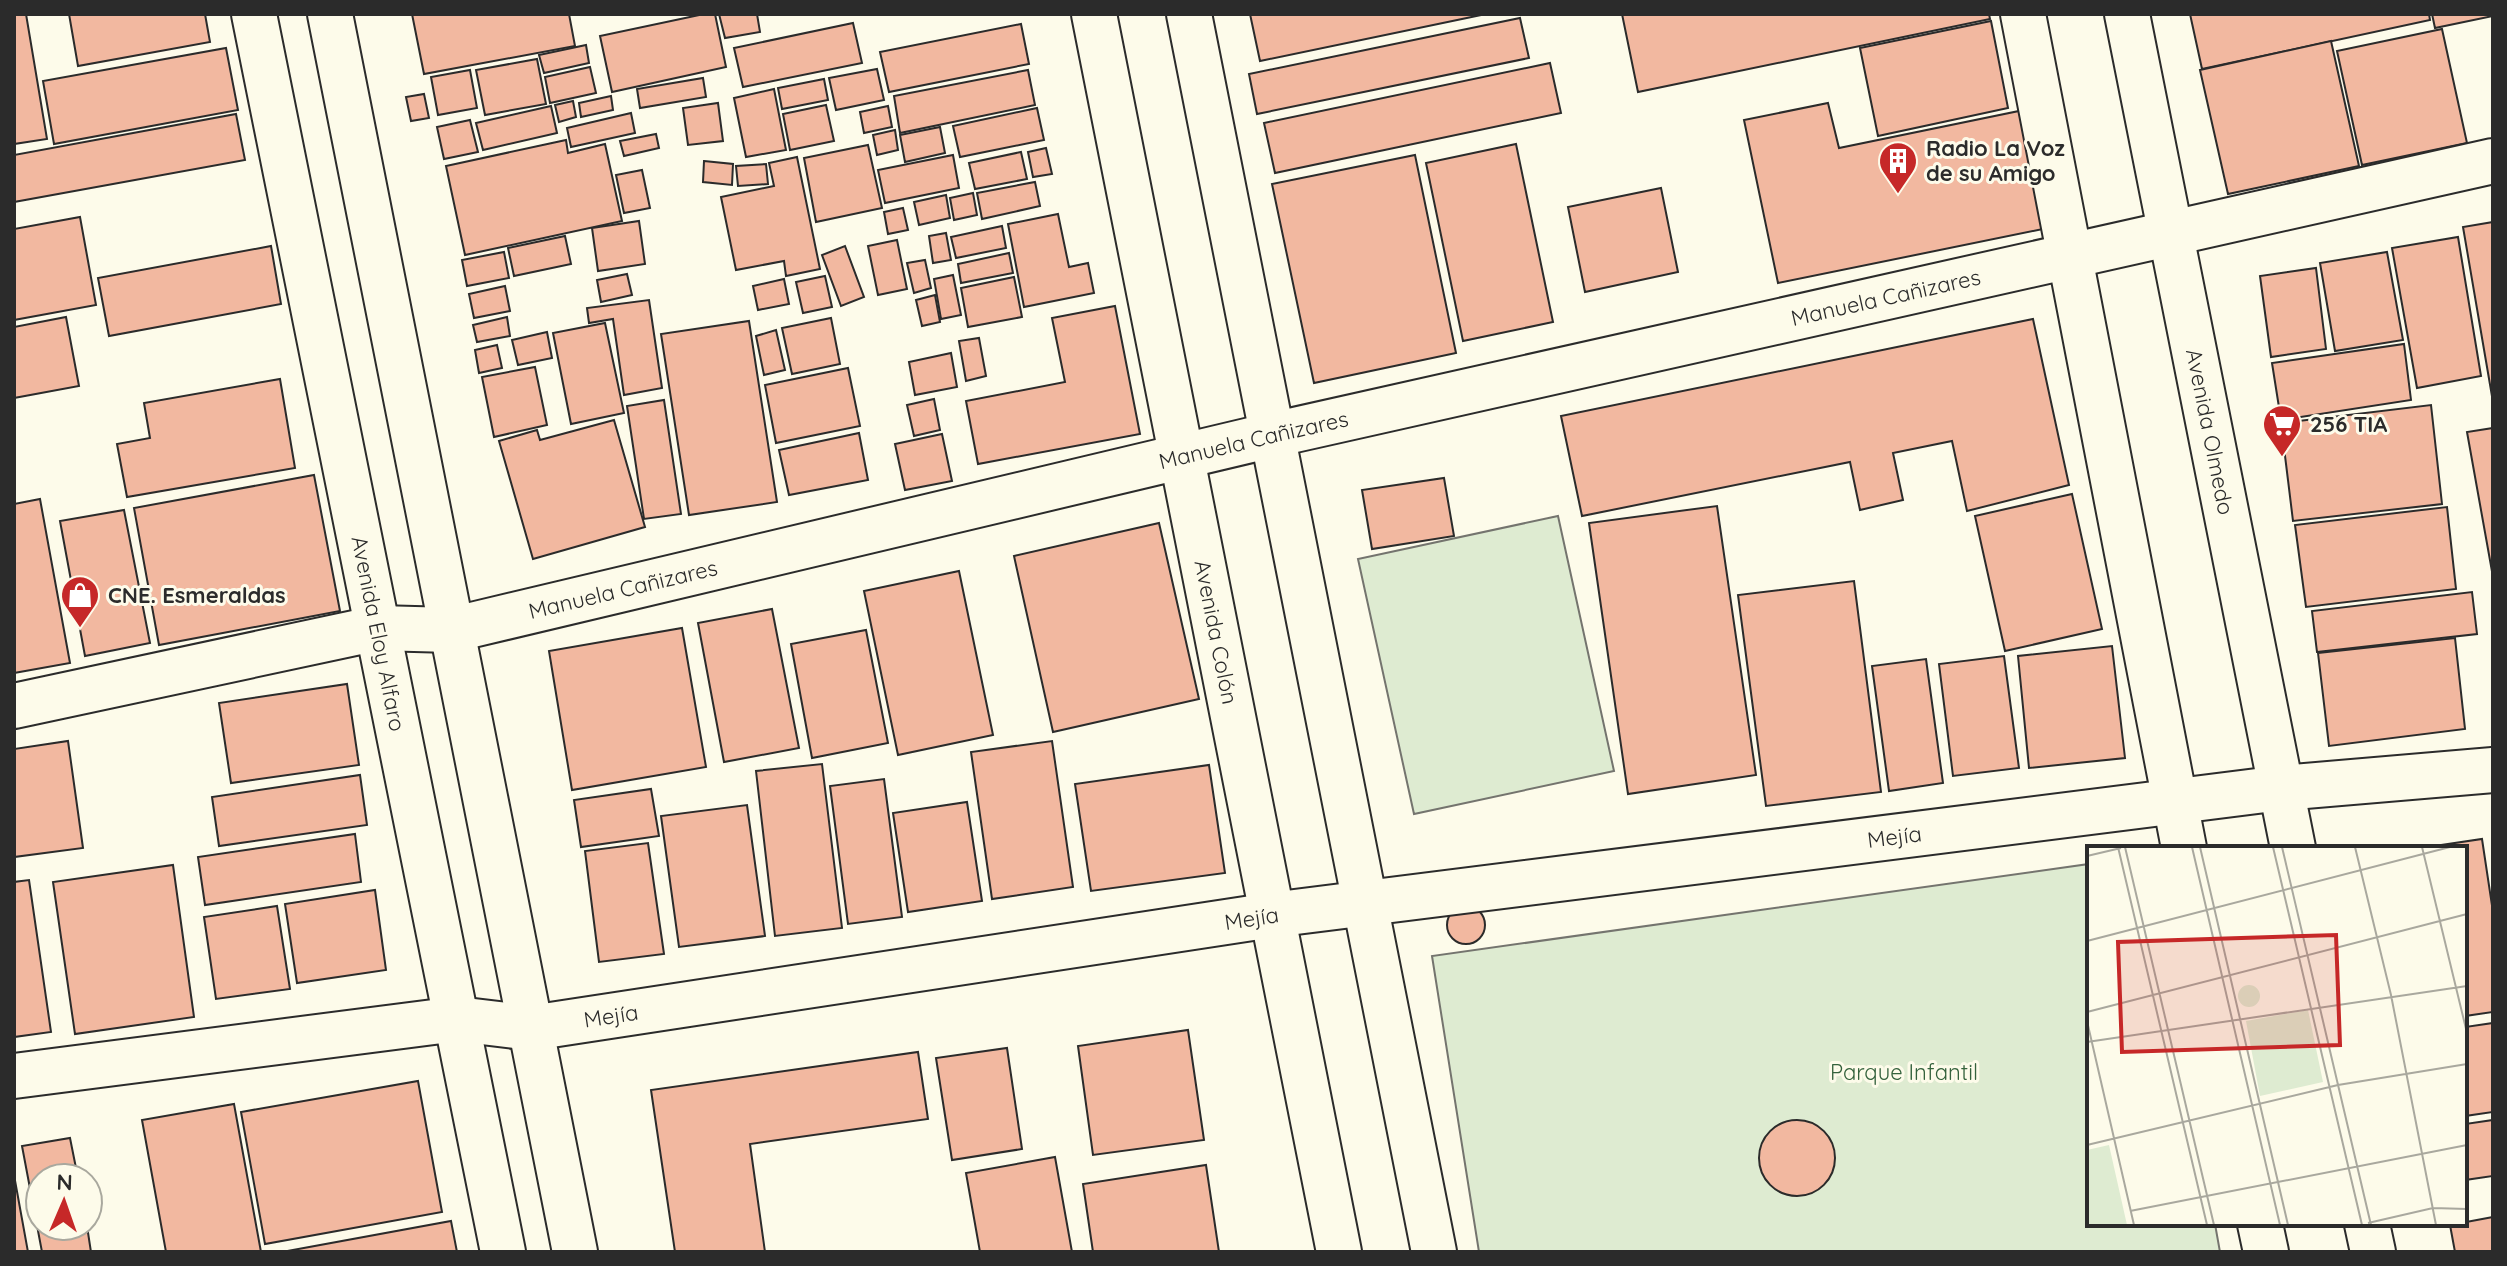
<svg xmlns="http://www.w3.org/2000/svg" width="2507" height="1266" font-family="Quicksand,sans-serif">
<style>
.green{fill:#deebd1;stroke:#74746e;stroke-width:2}
.building{fill:#f2b8a0;stroke:#2b2b2b;stroke-width:2}
.lines{fill:none;stroke-linecap:round;stroke-linejoin:round}
.minor-casing{stroke:#2b2b2b;stroke-width:48}
.minor{stroke:#fdfbea;stroke-width:44}
.labels{text-anchor:middle;dominant-baseline:central;stroke-width:6;stroke-linejoin:round;paint-order:stroke}
.poi-label{font-size:22px;font-weight:bold;fill:#2b2b2b;stroke:#fdfbea;text-anchor:start}
.street-label{font-size:22px;fill:#2b2b2b;stroke:#fdfbea}
.park-label{font-size:22px;fill:#34623c;stroke:#fdfbea}
.inset-road{fill:none;stroke:#a9a89e;stroke-width:2}
.view{fill:#c62828;fill-opacity:0.15;stroke:#c62828;stroke-width:4}
.inset-edge{fill:none;stroke:#2b2b2b;stroke-width:4}
</style>
<rect width="100%" height="100%" fill="#fdfbea"/>
<!-- green -->
<g class="green">
<polygon points="1558,516 1614,771 1414,814 1358,559"/>
<polygon points="2089,864 2089,1224 2215,1224 2220,1252 1479,1252 1432,956"/>
</g>
<!-- building -->
<g class="building">
<polygon points="14,14 26,14 47,139 14,144"/>
<polygon points="69,14 205,14 210,42 78,66"/>
<polygon points="412,14 569,14 575,46 424,74"/>
<polygon points="704,14 715,14 726,67 612,92 600,36"/>
<polygon points="719,14 757,14 760,32 725,38"/>
<polygon points="1250,14 1486,14 1260,61"/>
<polygon points="1622,14 1989,14 1990,19 1638,92"/>
<polygon points="2190,14 2429,14 2430,20 2202,69"/>
<polygon points="2432,14 2493,14 2493,16 2435,28"/>
<polygon points="1520,18 1529,58 1257,114 1249,74"/>
<polygon points="1991,21 2008,108 1878,136 1860,48"/>
<polygon points="853,23 862,63 743,87 734,48"/>
<polygon points="1021,24 1029,64 889,92 880,52"/>
<polygon points="2442,29 2467,143 2362,165 2337,51"/>
<polygon points="2331,41 2359,166 2228,194 2200,70"/>
<polygon points="586,45 589,63 544,73 539,55"/>
<polygon points="226,48 238,110 54,144 43,81"/>
<polygon points="537,59 546,104 485,115 476,70"/>
<polygon points="1550,63 1561,113 1275,173 1264,123"/>
<polygon points="590,67 596,93 550,103 545,77"/>
<polygon points="877,69 884,100 836,110 829,78"/>
<polygon points="470,70 477,108 438,115 431,77"/>
<polygon points="1028,70 1035,105 900,133 894,96"/>
<polygon points="703,78 706,97 640,108 637,89"/>
<polygon points="824,79 828,100 782,109 778,88"/>
<polygon points="774,89 786,150 746,157 734,98"/>
<polygon points="424,94 429,118 411,121 406,97"/>
<polygon points="611,96 613,110 581,117 579,103"/>
<polygon points="573,101 576,117 559,122 555,105"/>
<polygon points="718,103 723,141 688,145 683,108"/>
<polygon points="1828,103 1839,148 2019,111 2043,229 1778,283 1744,120"/>
<polygon points="826,105 834,141 790,150 783,114"/>
<polygon points="551,106 557,133 483,150 476,123"/>
<polygon points="888,106 892,127 864,133 860,112"/>
<polygon points="1037,108 1044,140 960,157 953,126"/>
<polygon points="631,113 635,133 571,147 567,128"/>
<polygon points="236,114 245,160 14,202 14,155"/>
<polygon points="470,120 478,152 444,159 437,127"/>
<polygon points="940,127 945,153 905,162 900,135"/>
<polygon points="895,130 898,150 877,155 873,135"/>
<polygon points="656,134 659,148 624,156 620,141"/>
<polygon points="566,140 568,153 605,144 622,221 465,255 446,166"/>
<polygon points="1516,144 1553,322 1463,341 1426,163"/>
<polygon points="868,145 882,208 816,222 804,158"/>
<polygon points="1046,148 1052,174 1033,177 1028,152"/>
<polygon points="1021,152 1027,179 975,189 969,163"/>
<polygon points="953,155 959,188 885,203 878,170"/>
<polygon points="1415,155 1456,353 1314,383 1272,184"/>
<polygon points="797,157 820,269 786,276 784,261 736,270 721,197 774,186 769,163"/>
<polygon points="704,161 733,164 732,185 703,182"/>
<polygon points="766,164 768,184 738,186 736,166"/>
<polygon points="642,170 650,208 624,213 616,175"/>
<polygon points="1035,182 1040,206 982,219 977,193"/>
<polygon points="1661,188 1678,272 1585,292 1568,207"/>
<polygon points="973,193 977,215 954,220 950,198"/>
<polygon points="946,195 950,218 919,225 914,202"/>
<polygon points="903,208 908,230 888,234 884,212"/>
<polygon points="1058,214 1069,267 1088,263 1094,293 1024,307 1008,224"/>
<polygon points="80,217 96,305 14,320 14,229"/>
<polygon points="639,221 645,264 598,271 592,228"/>
<polygon points="2493,222 2493,402 2463,227"/>
<polygon points="1002,226 1006,248 956,258 951,237"/>
<polygon points="946,233 951,260 933,263 929,236"/>
<polygon points="565,236 571,264 514,276 508,248"/>
<polygon points="2458,237 2481,376 2417,388 2392,248"/>
<polygon points="897,240 907,289 878,295 868,246"/>
<polygon points="271,246 281,304 109,336 98,278"/>
<polygon points="845,246 864,297 841,306 822,255"/>
<polygon points="504,252 509,278 467,286 462,260"/>
<polygon points="2387,252 2403,340 2335,351 2320,263"/>
<polygon points="1009,253 1013,273 961,283 958,264"/>
<polygon points="925,260 931,288 914,293 907,263"/>
<polygon points="2316,268 2326,349 2271,357 2260,276"/>
<polygon points="627,274 632,295 601,302 597,280"/>
<polygon points="953,275 961,315 941,319 934,279"/>
<polygon points="825,276 832,307 803,313 796,282"/>
<polygon points="1014,277 1022,317 968,327 961,288"/>
<polygon points="784,279 789,304 758,310 753,286"/>
<polygon points="505,286 510,311 474,318 469,294"/>
<polygon points="935,295 940,322 922,326 916,300"/>
<polygon points="649,300 662,388 624,395 613,319 589,323 587,308"/>
<polygon points="1115,306 1140,434 978,464 966,401 1065,382 1052,318"/>
<polygon points="66,317 79,386 14,398 14,327"/>
<polygon points="507,317 510,336 477,342 473,325"/>
<polygon points="831,318 840,364 792,374 782,328"/>
<polygon points="2033,319 2069,485 1967,511 1952,441 1893,453 1903,500 1860,510 1850,462 1582,516 1561,416"/>
<polygon points="749,321 777,502 689,515 661,334"/>
<polygon points="605,323 624,413 571,424 553,333"/>
<polygon points="776,330 785,370 764,375 756,336"/>
<polygon points="547,332 552,358 518,365 512,340"/>
<polygon points="979,338 986,376 966,381 959,341"/>
<polygon points="2404,344 2411,400 2281,420 2272,363"/>
<polygon points="497,345 502,368 479,373 475,350"/>
<polygon points="951,353 957,387 915,395 909,362"/>
<polygon points="535,367 547,425 494,437 482,377"/>
<polygon points="848,368 860,426 776,443 765,385"/>
<polygon points="280,379 295,468 127,497 117,444 150,438 144,403"/>
<polygon points="934,399 940,430 914,436 907,405"/>
<polygon points="664,400 681,514 644,519 627,406"/>
<polygon points="2431,405 2442,504 2293,521 2281,423"/>
<polygon points="614,420 645,527 533,559 499,441 537,430 540,440"/>
<polygon points="2493,428 2493,577 2467,432"/>
<polygon points="859,433 868,480 789,495 779,450"/>
<polygon points="942,434 952,481 905,490 895,444"/>
<polygon points="314,475 340,611 159,645 134,508"/>
<polygon points="1444,478 1454,536 1372,549 1362,490"/>
<polygon points="2072,494 2102,629 2005,651 1975,516"/>
<polygon points="40,499 70,663 14,673 14,504"/>
<polygon points="1717,506 1756,775 1628,794 1589,523"/>
<polygon points="2447,507 2456,589 2306,607 2295,525"/>
<polygon points="124,510 150,643 85,656 60,521"/>
<polygon points="1159,523 1199,699 1053,732 1014,556"/>
<polygon points="959,571 993,735 898,755 864,591"/>
<polygon points="1854,581 1881,792 1766,806 1738,595"/>
<polygon points="2472,592 2477,634 2317,652 2312,611"/>
<polygon points="772,609 799,748 724,762 698,623"/>
<polygon points="682,628 706,767 572,790 549,651"/>
<polygon points="866,630 888,743 812,758 791,644"/>
<polygon points="2455,638 2465,729 2329,746 2318,653"/>
<polygon points="2112,646 2125,758 2029,768 2018,656"/>
<polygon points="2004,656 2019,768 1953,776 1939,664"/>
<polygon points="1926,659 1943,783 1889,791 1872,666"/>
<polygon points="347,684 359,765 231,783 219,703"/>
<polygon points="68,741 83,848 14,857 14,749"/>
<polygon points="1052,741 1073,887 992,899 971,752"/>
<polygon points="822,764 842,928 775,936 756,771"/>
<polygon points="1209,765 1225,873 1091,891 1075,784"/>
<polygon points="360,775 367,825 219,846 212,797"/>
<polygon points="884,779 902,917 848,924 830,786"/>
<polygon points="651,789 659,836 581,847 574,800"/>
<polygon points="967,802 982,901 908,912 893,813"/>
<polygon points="747,805 765,936 679,947 661,816"/>
<polygon points="355,834 361,882 205,905 198,857"/>
<polygon points="2482,839 2493,912 2493,1012 2465,1016 2465,848 2421,848"/>
<polygon points="648,843 664,954 599,962 585,851"/>
<polygon points="173,865 194,1017 75,1034 53,882"/>
<polygon points="29,880 51,1032 14,1037 14,882"/>
<polygon points="375,890 386,970 297,983 285,904"/>
<polygon points="277,906 290,989 216,999 204,917"/>
<circle cx="1466" cy="925" r="19"/>
<polygon points="2493,1023 2493,1112 2465,1116 2465,1027"/>
<polygon points="1188,1030 1204,1140 1093,1155 1078,1046"/>
<polygon points="1007,1048 1022,1149 952,1160 936,1058"/>
<polygon points="918,1052 928,1119 750,1144 765,1252 675,1252 651,1090"/>
<polygon points="418,1081 442,1212 265,1244 241,1112"/>
<polygon points="234,1104 261,1252 166,1252 142,1120"/>
<circle cx="1797" cy="1158" r="38"/>
<polygon points="2493,1120 2493,1176 2465,1180 2465,1124"/>
<polygon points="70,1138 78,1178 40,1178 40,1226 87,1226 91,1252 42,1252 22,1146"/>
<polygon points="1055,1157 1072,1252 980,1252 966,1173"/>
<polygon points="1206,1165 1219,1252 1093,1252 1083,1184"/>
<polygon points="14,1175 28,1252 14,1252"/>
<polygon points="2493,1217 2493,1252 2455,1252 2450,1225"/>
<polygon points="451,1221 457,1252 282,1252"/>
</g>
<g class="lines">
<!-- minor casing -->
<g class="minor-casing">
<g id="minor">
<path id="s1" d="M 254,14 L 503,1252"/>
<polyline points="330,14 575,1252"/>
<path id="s2" d="M 1094,14 L 1339,1252"/>
<polyline points="1189,14 1434,1252"/>
<polyline points="2023,14 2184,848"/>
<path id="s3" d="M 2127,14 L 2293,848"/>
<path id="s4" d="M 14,706 L 378,628 L 451,630 L 1272,435 L 2493,161"/>
<path id="s5" d="M 14,1076 L 457,1019 L 531,1028 L 1272,915 L 2281,788 L 2493,770"/>
<polyline points="2260,1224 2266,1252"/>
<polyline points="2367,1224 2373,1252"/>
</g>
</g>
<!-- minor -->
<use href="#minor" class="minor"/>
</g>
<!-- icons -->
<defs>
<g id="building-pin" transform="scale(2)"><path d="M0 17L-7.5 6A9.5 9.5 0 1 1 7.5 6Z" fill="#c62828" stroke="#fdfbea"/><path d="M-4-6H4V6H1V3H-1V6H-4ZM-2.5-4.3h1.7v1.8h-1.7ZM.8-4.3h1.7v1.8H.8ZM-2.5-1h1.7V.8h-1.7ZM.8-1h1.7V.8H.8Z" fill="#fff"/></g>
<g id="supermarket-pin" transform="scale(2)"><path d="M0 17L-7.5 6A9.5 9.5 0 1 1 7.5 6Z" fill="#c62828" stroke="#fdfbea"/><path d="M-6-5.5h2.5l.6 2H6L4.5 2H-2.5L-4.4-4H-6ZM-1.5 3.2a1.3 1.3 0 1 0 .1 0ZM3 3.2a1.3 1.3 0 1 0 .1 0Z" fill="#fff"/></g>
<g id="shop-pin" transform="scale(2)"><path d="M0 17L-7.5 6A9.5 9.5 0 1 1 7.5 6Z" fill="#c62828" stroke="#fdfbea"/><path d="M-5-2.5h2.3a2.7 3.5 0 0 1 5.4 0H5L5.5 6h-11ZM-1.5-2.5h3a1.5 2.3 0 0 0-3 0Z" fill="#fff"/></g>
</defs>
<g fill-rule="evenodd">
<use href="#building-pin" x="1898" y="161"/>
<use href="#supermarket-pin" x="2282" y="424"/>
<use href="#shop-pin" x="80" y="595"/>
</g>
<g class="labels">
<!-- poi labels -->
<g class="poi-label">
<text x="1926" y="148">Radio La Voz<tspan x="1926" dy="25">de su Amigo</tspan></text>
<text x="2310" y="424">256 TIA</text>
<text x="108" y="595">CNE. Esmeraldas</text>
</g>
<!-- street labels -->
<g class="street-label">
<text stroke="none"><textPath href="#s4" startOffset="1918">Manuela Cañizares</textPath></text>
<text stroke="none"><textPath href="#s3" startOffset="426">Avenida Olmedo</textPath></text>
<text stroke="none"><textPath href="#s4" startOffset="1270">Manuela Cañizares</textPath></text>
<text stroke="none"><textPath href="#s4" startOffset="622">Manuela Cañizares</textPath></text>
<text stroke="none"><textPath href="#s1" startOffset="632">Avenida Eloy Alfaro</textPath></text>
<text stroke="none"><textPath href="#s2" startOffset="630">Avenida Colón</textPath></text>
<text stroke="none"><textPath href="#s5" startOffset="1898">Mejía</textPath></text>
<text stroke="none"><textPath href="#s5" startOffset="1250">Mejía</textPath></text>
<text stroke="none"><textPath href="#s5" startOffset="602">Mejía</textPath></text>
</g>
<!-- park labels -->
<g class="park-label">
<text x="1904" y="1072">Parque Infantil</text>
</g>
</g>
<!-- overview -->
<g transform="translate(2087 846)">
<rect width="380" height="380" fill="#fdfbea"/>
<path d="M151 150a11 11 0 1 1 22 0a11 11 0 1 1-22 0ZM 221,164 L 236,236 L 173,250 L 159,175 ZM 22,299 L 40,379 L 0,379 L 0,304 Z" fill="#deebd1"/>
<path class="inset-road" d="M 31,1 L 120,379M 38,1 L 127,379M 105,1 L 193,379M 113,1 L 201,379M 186,1 L 275,379M 195,1 L 284,379M 268,1 L 304,149 L 349,379M 335,1 L 380,187M 0,10 L 34,2M 0,95 L 363,1M 0,166 L 380,68M 0,175 L 47,379M 0,196 L 380,140M 0,299 L 251,239 L 380,218M 43,365 L 380,299M 281,377 L 346,362 L 380,363"/>
<path class="view" d="M 249,89 L 253,199 L 35,206 L 31,96 Z"/>
<rect width="380" height="380" class="inset-edge"/>
</g>
<!-- border -->
<rect width="2507" height="1266" fill="none" stroke="#2b2b2b" stroke-width="32"/>
<!-- north arrow -->
<g transform="translate(64 1202) rotate(2)"><circle r="38" fill="#fdfbea" stroke="#a9a89e" stroke-width="2"/>
<path d="M0-6L14 30L0 20L-14 30Z" fill="#c62828"/>
<text y="-12" font-size="22" font-weight="bold" text-anchor="middle" fill="#2b2b2b">N</text>
</g>
</svg>
